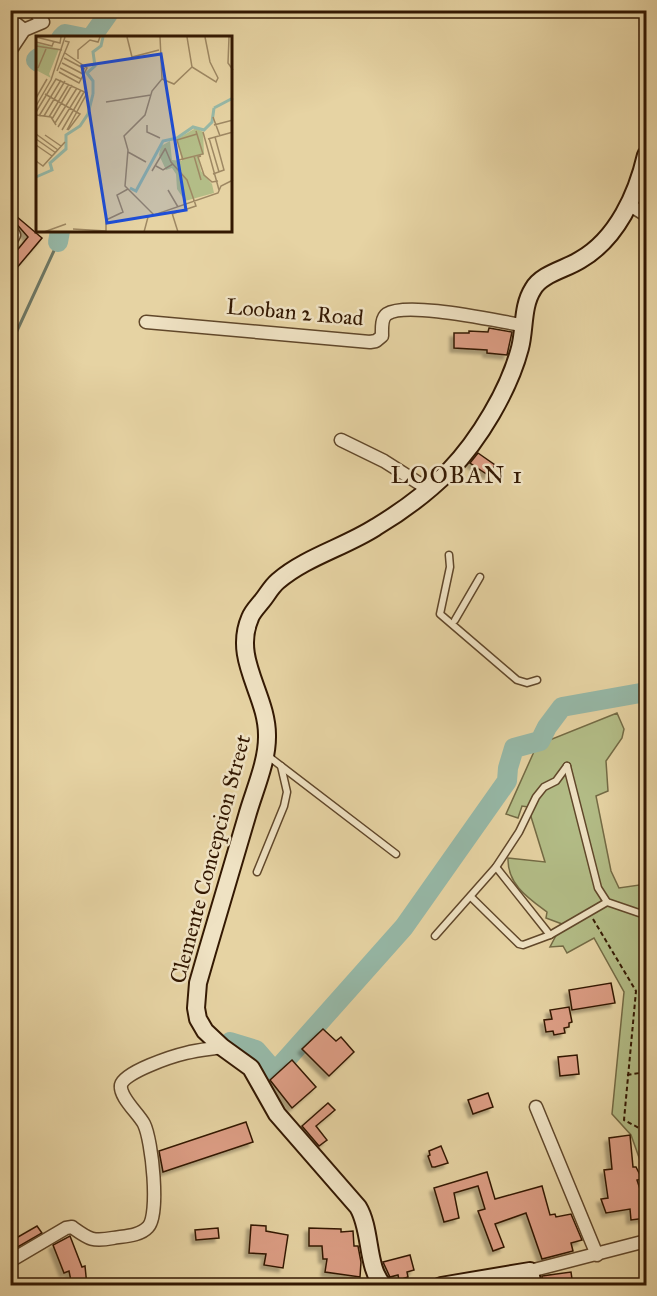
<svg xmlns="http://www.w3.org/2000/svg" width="657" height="1296" font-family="'IM FELL Great Primer',serif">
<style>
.green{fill:#b3bd87;stroke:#736a44;stroke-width:1.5}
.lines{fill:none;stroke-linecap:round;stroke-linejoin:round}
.stream{stroke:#6e7865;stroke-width:3}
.river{stroke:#96b8a7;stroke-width:20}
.building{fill:#dc9d84;stroke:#331802;stroke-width:1.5;filter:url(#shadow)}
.lane-casing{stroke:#60472a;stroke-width:9}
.street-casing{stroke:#60472a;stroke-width:15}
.secondary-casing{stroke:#331802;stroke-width:20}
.path{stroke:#331802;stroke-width:2;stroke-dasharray:4.5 3;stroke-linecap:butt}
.lane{stroke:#efe2c3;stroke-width:6}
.street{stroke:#efe2c3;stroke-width:12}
.secondary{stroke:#efe2c3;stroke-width:16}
.labels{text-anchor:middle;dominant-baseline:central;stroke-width:5;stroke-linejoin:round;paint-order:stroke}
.street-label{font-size:22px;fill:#331802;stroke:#efe2c3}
.neighbourhood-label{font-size:24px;letter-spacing:1.5px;fill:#331802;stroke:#efe2c3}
.inset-river{fill:none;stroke:#96b8a7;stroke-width:3}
.inset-road{fill:none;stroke:#9e8863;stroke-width:1.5}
.view{fill:#1d4ed8;fill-opacity:0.15;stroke:#1d4ed8;stroke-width:3}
.inset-edge{fill:none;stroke:#331802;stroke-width:3}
</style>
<defs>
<filter id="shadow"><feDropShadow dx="-4" dy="4" stdDeviation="1.5" flood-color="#0004"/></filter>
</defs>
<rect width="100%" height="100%" fill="#e6d3a3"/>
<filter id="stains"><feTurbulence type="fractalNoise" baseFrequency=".00333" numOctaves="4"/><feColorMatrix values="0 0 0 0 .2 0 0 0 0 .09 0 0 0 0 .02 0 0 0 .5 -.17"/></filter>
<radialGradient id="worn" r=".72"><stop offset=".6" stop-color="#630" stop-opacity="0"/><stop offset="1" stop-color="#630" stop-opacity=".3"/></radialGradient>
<!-- green -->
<path class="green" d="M 617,713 L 624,729 L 622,738 L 606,761 L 608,791 L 596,796 L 611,871 L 619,888 L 646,884 L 646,1177 L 631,1135 L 612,1114 L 624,992 L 594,938 L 567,953 L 563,946 L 550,947 L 562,924 L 546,918 L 547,912 C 528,898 507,884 508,858 L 545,862 L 528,807 L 522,806 L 518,818 L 506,814 L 537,745 Z"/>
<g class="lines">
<!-- stream -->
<polyline class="stream" points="10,346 58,242"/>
<!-- river -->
<g class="river">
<polyline points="61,38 65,34 85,38"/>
<polyline points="91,38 108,14 108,10"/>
<polyline points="38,58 36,60 38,62"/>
<polyline points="58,242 60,231"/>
<polyline points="230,1042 256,1050 275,1072 404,927 507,781 508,768 514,748 540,741 547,727 562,707 646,692"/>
</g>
</g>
<!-- building -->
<g class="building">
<polygon points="16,216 42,238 10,276 10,259 28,237 13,220"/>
<polygon points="489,328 512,332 507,355 487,353 487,350 454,348 454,333 469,333 469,331 488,332"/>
<polygon points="478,453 495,465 488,475 470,463"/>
<polygon points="611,983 615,1003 572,1010 569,990"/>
<polygon points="569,1007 572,1022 569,1023 569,1027 564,1028 565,1033 554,1035 553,1031 546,1032 544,1020 552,1019 550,1010"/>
<polygon points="323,1029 336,1041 341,1037 354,1052 329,1076 302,1049"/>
<polygon points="577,1055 579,1074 560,1076 558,1057"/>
<polygon points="292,1060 316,1087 292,1108 270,1080"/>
<polygon points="488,1093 493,1107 473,1114 468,1100"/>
<polygon points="328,1103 335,1110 316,1126 327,1140 319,1146 302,1126"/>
<polygon points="246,1122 253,1142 163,1172 159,1151"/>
<polygon points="630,1135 633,1167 636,1167 642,1179 637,1180 646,1207 646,1218 631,1220 630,1209 606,1213 601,1199 608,1198 604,1170 612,1169 609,1138"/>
<polygon points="441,1146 448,1163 435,1167 432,1167 428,1156 430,1155 429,1151"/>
<polygon points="487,1172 495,1199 542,1186 550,1215 555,1214 556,1217 571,1214 582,1240 571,1243 573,1251 542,1259 526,1213 495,1224 504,1247 493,1251 478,1211 485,1209 478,1186 454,1193 459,1218 444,1222 434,1188"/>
<polygon points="251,1225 266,1226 266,1231 288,1235 283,1268 264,1265 266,1254 249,1253"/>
<polygon points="37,1226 42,1233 16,1248 11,1241"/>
<polygon points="218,1228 219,1238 196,1240 195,1230"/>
<polygon points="309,1228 341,1229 341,1232 353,1231 354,1246 358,1246 361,1262 360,1277 325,1272 327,1259 323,1259 322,1246 309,1246"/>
<polygon points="70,1236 82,1267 85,1266 87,1286 72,1286 69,1271 64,1273 53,1245"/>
<polygon points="410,1255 414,1270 407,1272 408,1277 399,1280 398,1275 390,1277 383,1262"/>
<polygon points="571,1272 573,1286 543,1286 542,1276"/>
</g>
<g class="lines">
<!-- lane casing -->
<g class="lane-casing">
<g id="lane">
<polyline points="449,555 450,567 440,614 517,680 527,683 537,680"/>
<polyline points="455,620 480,577"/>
<polyline points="268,756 396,854"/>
<polyline points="567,766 598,888 607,902 645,915 646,919"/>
<polyline points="496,867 550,935"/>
<polyline points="257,872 284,806 287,792 281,766"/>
<polyline points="471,897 519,944 523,945 550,935 607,902"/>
<polyline points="435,936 496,867 519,832 536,797 544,787 556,781 567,766"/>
</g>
</g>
<!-- street casing -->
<g class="street-casing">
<g id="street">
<polyline points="10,19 24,30"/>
<polyline points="10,51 24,30 43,22 34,10"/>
<polyline points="628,204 646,215"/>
<polyline points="10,228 14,235 10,243"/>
<path d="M 146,322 L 370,342 L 376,341 L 382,336 C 382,330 381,318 387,314 C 407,301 496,321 522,325"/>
<polyline points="341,440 384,461 428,489"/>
<polyline points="536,1107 597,1255"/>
<path d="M 10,1261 L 66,1228 L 72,1227 C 89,1239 92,1242 113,1238 C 124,1236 140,1236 148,1227 C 160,1215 152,1140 144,1124 C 139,1114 119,1097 121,1085 C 124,1072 173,1056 186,1053 C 198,1050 210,1049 222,1047"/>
<polyline points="530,1271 646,1241"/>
</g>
</g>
<!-- secondary casing -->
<g class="secondary-casing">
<g id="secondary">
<path d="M 384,1286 C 366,1269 372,1230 358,1207 L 277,1114 L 251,1068 L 222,1047 L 205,1031 L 198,1019 L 196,1008 L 198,983 C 214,927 231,871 247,816 C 254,791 267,763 267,737 C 268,695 232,660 250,618 C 252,612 258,606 262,601 C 267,595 271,587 278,581 C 306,557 345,547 376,527 C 401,512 428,492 449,471 C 479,440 509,390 520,348 C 525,329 522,306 533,289 C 541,274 566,269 580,260 C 617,239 637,194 646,155"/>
<polyline points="441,1286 530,1271 533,1286"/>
</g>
</g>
<!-- path -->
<g class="path">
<polyline points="593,919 636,991 624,1120 639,1128 646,1148"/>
<polyline points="627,1075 646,1072"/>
</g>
<!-- lane -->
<use href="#lane" class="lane"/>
<!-- street -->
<use href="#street" class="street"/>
<!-- secondary -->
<use href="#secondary" class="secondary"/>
</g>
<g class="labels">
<!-- street labels -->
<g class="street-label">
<text transform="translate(295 312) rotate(5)">Looban 2 Road</text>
<text transform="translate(210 859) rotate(-75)">Clemente Concepcion Street</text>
</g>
<!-- neighbourhood labels -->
<g class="neighbourhood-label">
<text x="457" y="475">LOOBAN 1</text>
</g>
</g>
<!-- overview -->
<g transform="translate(36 36)">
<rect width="196" height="196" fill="#e6d3a3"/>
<path d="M 0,7 L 23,13 L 13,38 L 15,42 L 0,34 ZM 160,92 L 167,96 L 168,118 L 162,120 L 165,135 L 176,148 L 178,157 L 149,165 L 141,153 L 140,138 L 136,132 L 130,134 L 123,119 L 125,110 L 134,105 L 136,124 L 146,125 L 141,103 Z" fill="#b3bd87"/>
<path class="inset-river" d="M 57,58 L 57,45 L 51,37 L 59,30 L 57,16 L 65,10 L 67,1M 178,72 L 197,62M 0,141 L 16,134 L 14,127 L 30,113 L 30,99 L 44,90 L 52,78 L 57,58M 94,152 L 100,155 L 127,105 L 141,102 L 157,91 L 168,94 L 176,86 L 178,72"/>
<path class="inset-road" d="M 0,1 L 24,7 L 25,1M 91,1 L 96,21 L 123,14M 124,1 L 126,43 L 116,55 L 109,79 L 88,100 L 92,114 L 89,150 L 118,179 L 182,157 L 185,150 L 197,144M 151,1 L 156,31 L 180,46 L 182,42 L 174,26 L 169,1M 193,1 L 192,27 L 197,34M 0,6 L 16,10 L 18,5M 0,10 L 26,14M 28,22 L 49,33M 42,23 L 42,14 L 54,4 L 62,6 L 64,1M 26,27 L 47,38M 2,32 L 10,13M 24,32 L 45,43M 21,35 L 33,6 L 29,5M 23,36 L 43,47 L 51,32 L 29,17M 126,43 L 138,48 L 156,31M 9,58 L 44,78 L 32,94M 0,62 L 11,43M 70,66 L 115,59M 0,70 L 15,44 L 29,1M 0,76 L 20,43 L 51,57 L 31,94M 0,79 L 15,81 L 20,89M 3,80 L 25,44M 8,80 L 29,45M 13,81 L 33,48M 177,81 L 184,100M 16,83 L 36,49M 19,87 L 41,52M 111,89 L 111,96 L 124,102M 178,89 L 197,84M 22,91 L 45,54M 26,94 L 48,56M 167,96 L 183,154M 0,98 L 22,114M 9,99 L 25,110M 173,102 L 183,136M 0,103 L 20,117M 172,103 L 197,96M 0,109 L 16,120M 129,112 L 135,126 L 151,144 L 160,170 L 136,178M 92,116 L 110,126M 158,120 L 165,144M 165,120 L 162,121 L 168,139 L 176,146 L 182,145M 143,124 L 167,118 L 160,95M 147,124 L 141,104 L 161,98M 0,125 L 7,130 L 29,106M 120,130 L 127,134 L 137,128M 116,135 L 129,113M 177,138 L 188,134 L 179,101M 132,154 L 142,171M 136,177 L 142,196M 37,193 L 70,195M 8,196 L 30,188M 70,196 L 70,184 L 87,176 L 81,159 L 92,153M 108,196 L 112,181 L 118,179"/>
<path class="view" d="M 125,18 L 150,174 L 71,187 L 46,30 Z"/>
<rect width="196" height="196" class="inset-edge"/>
</g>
<!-- margin -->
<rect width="657" height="1296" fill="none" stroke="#e6d3a3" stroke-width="36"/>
<rect x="12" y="12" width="633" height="1272" fill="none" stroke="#331802" stroke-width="3"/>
<rect x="18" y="18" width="621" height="1260" fill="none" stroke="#331802" stroke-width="1.5"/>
<rect width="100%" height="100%" filter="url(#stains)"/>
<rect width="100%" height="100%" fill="url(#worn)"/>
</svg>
